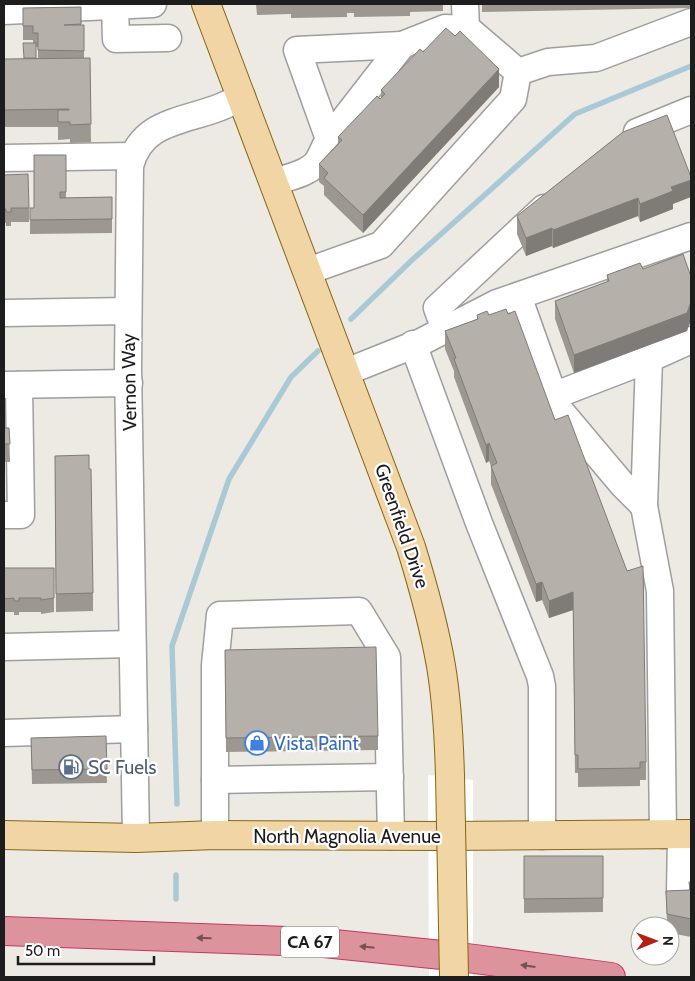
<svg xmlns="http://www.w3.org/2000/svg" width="695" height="981" font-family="Cabin,sans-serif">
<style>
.pier{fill:#fff}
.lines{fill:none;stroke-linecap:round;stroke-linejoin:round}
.stream{stroke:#a9c9d6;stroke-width:5.5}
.minor-casing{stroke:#9e9e9e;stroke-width:29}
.major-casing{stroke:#866610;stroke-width:30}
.highway-casing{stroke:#c5365f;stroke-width:30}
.minor{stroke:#fff;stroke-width:26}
.major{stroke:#f2d5a4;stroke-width:28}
.highway{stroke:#dd939c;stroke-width:28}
.major-bridge-casing{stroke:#866610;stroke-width:30;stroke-linecap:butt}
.major-bridge{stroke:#f2d5a4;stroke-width:28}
.wall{fill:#9d9792;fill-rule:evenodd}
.shaded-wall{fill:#7f7b77}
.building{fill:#b6b0aa;stroke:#7f7b77}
.oneway{fill:#735256}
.labels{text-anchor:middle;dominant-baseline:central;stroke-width:4.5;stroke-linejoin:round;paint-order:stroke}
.shield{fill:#fff;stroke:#616161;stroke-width:1}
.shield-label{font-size:18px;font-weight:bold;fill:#1d1d1d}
.street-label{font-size:19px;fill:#1d1d1d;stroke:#fff}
.shop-label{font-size:19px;fill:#366cbe;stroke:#fff;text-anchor:start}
.service-label{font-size:19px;fill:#4e5e75;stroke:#fff;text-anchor:start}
</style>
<rect width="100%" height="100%" fill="#edeae4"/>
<!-- pier -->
<polygon class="pier" points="428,775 473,780 473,977 429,977"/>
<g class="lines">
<!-- stream -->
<g class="stream">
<polyline points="351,319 412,260 575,114 691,66"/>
<polyline points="177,804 172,646 229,479 291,377 318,351"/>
<polyline points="176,899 176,875"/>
</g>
<!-- minor casing -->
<g class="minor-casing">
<g id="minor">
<polyline points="465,4 466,29"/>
<polyline points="115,6 116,39 168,38"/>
<polyline points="4,11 153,4"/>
<polyline points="637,132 691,110"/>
<polyline points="329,139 402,45"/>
<polyline points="4,158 132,156"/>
<path d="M 274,182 C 288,177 309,174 318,161 C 322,154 325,146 329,139 L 297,50 L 402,45 L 445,28 L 466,29 L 469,30 L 518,72 L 548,62 L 596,58 L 691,22"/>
<polyline points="308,271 381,245 513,99 518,72"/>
<polyline points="518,296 558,408 622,484 644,506 649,359 691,340"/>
<polyline points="4,313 128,311"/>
<polyline points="445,330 437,308 544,208"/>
<polyline points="413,344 479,523 540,676 542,686 542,836"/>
<polyline points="346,372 421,342 497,303 691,236"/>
<polyline points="4,385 129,383"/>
<polyline points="553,396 649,359"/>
<polyline points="644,506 660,591 663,835"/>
<polyline points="4,515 21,515 19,385"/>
<polyline points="4,647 132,644"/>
<polyline points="4,733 134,729"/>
<polyline points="215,780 390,777"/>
<polyline points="681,834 680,893 691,892"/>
<polyline points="215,835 215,665 220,615 359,611 387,657 391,836"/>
<path d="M 136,838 L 128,368 L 130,166 C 141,122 181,122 218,108 C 226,105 234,101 242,97"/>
</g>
</g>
<!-- major casing -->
<g class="major-casing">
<g id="major">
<path d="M 206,4 L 411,547 C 423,586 434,625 441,666 C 447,702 449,739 450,776"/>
<polyline points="4,835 136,838 215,835 443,836 691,834"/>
</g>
</g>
<!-- highway casing -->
<g class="highway-casing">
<polyline id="highway" points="4,931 314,942 452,956 611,977"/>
</g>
<!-- minor -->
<use href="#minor" class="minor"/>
<!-- major -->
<use href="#major" class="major"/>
<!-- highway -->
<use href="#highway" class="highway"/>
<!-- major-bridge casing -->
<g class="major-bridge-casing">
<polyline id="major-bridge" points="450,776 454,977"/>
</g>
<!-- major-bridge -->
<use href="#major-bridge" class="major-bridge"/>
</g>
<!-- wall -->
<g class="wall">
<polygon points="256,4 443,4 443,11 410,12 410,16 354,17 354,13 347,13 347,17 291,18 291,14 257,15"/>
<polygon points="482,4 691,4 691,8 482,12"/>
<path d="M 81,7 L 81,25 L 84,25 L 84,58 L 90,58 L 91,142 L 70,143 L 70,139 L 58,140 L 58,127 L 4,127 L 4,59 L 23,59 L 33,43 L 33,40 L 23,40 L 23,8 ZM 36,47 L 38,47 L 38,58 L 36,58 Z"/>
<polygon points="423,52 499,87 363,233 324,195 324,186 319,182 319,164 338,143 338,137 381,98 381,90"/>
<polygon points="623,132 673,204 673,209 640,222 638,216 553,248 552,246 526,256 517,234 517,216"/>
<polygon points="66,155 66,198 112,197 112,233 30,234 30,208 34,208"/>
<polygon points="4,175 29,208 29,222 11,222 11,226 6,226 6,223 4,223"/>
<polygon points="643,269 687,331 574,373 555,319 555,301 607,282 607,275"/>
<polygon points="477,315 646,762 646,780 640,780 640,786 578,787 578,773 575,773 573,610 549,618 542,600 536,602 491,484 491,466 489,461 486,463 454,377 454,371 445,349 445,331 477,319"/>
<polygon points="4,428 9,428 10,462 4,462"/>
<polygon points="55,456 93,593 93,611 56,612"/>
<polygon points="4,568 54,568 54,612 41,614 41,612 19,612 19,615 14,615 14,612 4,612"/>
<polygon points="225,650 378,736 378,750 226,752"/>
<polygon points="106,736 107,783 32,784 31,738"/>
<polygon points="524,856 603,856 603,912 524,913"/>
<polygon points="689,882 691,882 691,937 670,933 670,926 667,926 666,891 689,890"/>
</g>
<!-- shaded-wall -->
<g class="shaded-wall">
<polygon points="499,69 499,87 363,233 363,215"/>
<polygon points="691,180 691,197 673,204 673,209 640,222 640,204 671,187"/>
<polygon points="638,198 638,216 553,248 553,230"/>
<polygon points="552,228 552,246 526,256 526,238"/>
<polygon points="691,302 691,320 687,331 574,373 574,355"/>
<polygon points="489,443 489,461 486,463 486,445"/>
<polygon points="542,582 542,600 536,602 536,584"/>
<polygon points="573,592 573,610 549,618 549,601"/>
</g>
<!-- building -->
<g class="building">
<polygon points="81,7 81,24 64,25 84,25 84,51 38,50 38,33 33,33 33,26 23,26 23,8"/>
<polygon points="446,28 455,36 460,31 499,69 363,215 324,178 328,173 319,164 342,140 338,137 377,96 380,99 385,94 381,90 420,49 423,52"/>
<polygon points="23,43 36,43 36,58 24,58"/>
<polygon points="90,58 91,124 70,125 70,122 58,122 58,110 69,110 69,109 4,110 4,59"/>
<polygon points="667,115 691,177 691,180 671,187 673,191 640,204 638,198 553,230 552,228 526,238 517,216 623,132"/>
<polygon points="34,155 66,155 66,192 60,192 60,198 112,197 112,219 30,220 30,208 34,208"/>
<polygon points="28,174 29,208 11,208 11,212 6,212 6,209 4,209 4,175"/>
<polygon points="683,254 691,277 691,302 687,313 574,355 555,301 609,281 607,275 640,263 643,269"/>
<polygon points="506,309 508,314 515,311 555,420 568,415 627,571 643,566 646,762 640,762 640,768 578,769 578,755 575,755 573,592 549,601 542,582 536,584 491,466 497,463 489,443 486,445 454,359 456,358 445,331 478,319 477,315 487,311 489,315"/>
<polygon points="4,428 9,428 10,444 4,444"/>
<polygon points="89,455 89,469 91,469 93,593 56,594 55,456"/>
<polygon points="4,568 54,568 54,598 41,600 41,598 19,598 19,601 14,601 14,598 4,599"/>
<polygon points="376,647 378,736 226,738 225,650"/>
<polygon points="106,736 107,769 32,770 31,738"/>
<polygon points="524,856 603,856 603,898 524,899"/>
<polygon points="689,882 691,882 691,919 667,914 666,891 690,890"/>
</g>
<!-- one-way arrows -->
<defs><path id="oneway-solid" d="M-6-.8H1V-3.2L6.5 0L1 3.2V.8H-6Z" transform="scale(1.25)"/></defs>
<g class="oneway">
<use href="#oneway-solid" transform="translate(204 938) rotate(-178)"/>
<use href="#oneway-solid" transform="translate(367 947) rotate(-174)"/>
<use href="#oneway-solid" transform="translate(528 966) rotate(-172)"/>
</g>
<!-- icons -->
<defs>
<g id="shop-ring" transform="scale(1.25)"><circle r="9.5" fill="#fff" stroke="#3f7fe0" stroke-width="1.5"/><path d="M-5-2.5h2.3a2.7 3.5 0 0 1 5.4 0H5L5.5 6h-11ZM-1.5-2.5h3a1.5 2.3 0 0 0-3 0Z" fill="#3f7fe0"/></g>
<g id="fuel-ring" transform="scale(1.25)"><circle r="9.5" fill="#fff" stroke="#5c6f8a" stroke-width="1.5"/><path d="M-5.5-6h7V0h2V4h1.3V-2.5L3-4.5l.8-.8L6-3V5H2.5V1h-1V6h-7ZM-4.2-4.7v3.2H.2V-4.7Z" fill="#5c6f8a"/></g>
</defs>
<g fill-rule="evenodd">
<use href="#shop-ring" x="257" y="743"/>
<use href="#fuel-ring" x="71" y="767"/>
</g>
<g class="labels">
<!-- shield labels -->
<rect class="shield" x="281" y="926.5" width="58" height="31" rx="4"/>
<g class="shield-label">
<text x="310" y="942">CA 67</text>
</g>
<!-- street labels -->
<g class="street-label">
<text transform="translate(129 382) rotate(-91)">Vernon Way</text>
<text transform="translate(402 526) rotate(71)">Greenfield Drive</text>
<text x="347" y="836">North Magnolia Avenue</text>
</g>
<!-- shop labels -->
<g class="shop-label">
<text x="274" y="743">Vista Paint</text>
</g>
<!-- service labels -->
<g class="service-label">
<text x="88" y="767">SC Fuels</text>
</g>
</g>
<!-- border -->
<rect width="695" height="981" fill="none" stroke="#1d1d1d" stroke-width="10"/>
<!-- north arrow -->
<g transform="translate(655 941) rotate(89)"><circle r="24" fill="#ffffff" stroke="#a5a5a5"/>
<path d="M0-4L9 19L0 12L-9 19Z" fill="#b51f15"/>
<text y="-8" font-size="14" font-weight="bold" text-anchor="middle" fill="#1d1d1d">N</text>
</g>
<!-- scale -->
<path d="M18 956v8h136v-8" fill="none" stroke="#1d1d1d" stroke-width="2.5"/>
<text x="25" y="956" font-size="15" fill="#1d1d1d" stroke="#ffffff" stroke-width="4" paint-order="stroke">50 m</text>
</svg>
